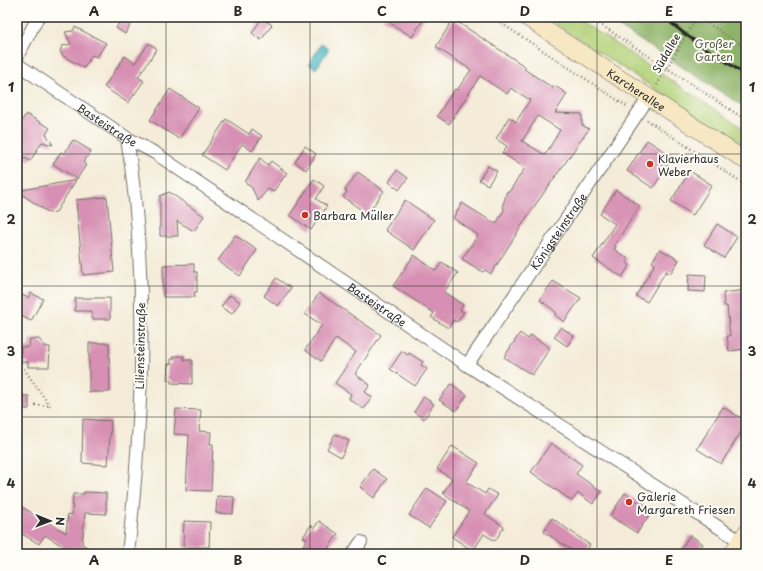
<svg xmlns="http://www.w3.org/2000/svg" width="763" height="571" font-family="'Playpen Sans',sans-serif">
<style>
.green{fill:#b3d178;stroke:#6f7e52}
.forest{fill:#8eb368;stroke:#5c6f4a}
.water{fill:#49b6c5;stroke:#3a7078}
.building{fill:#d790b3;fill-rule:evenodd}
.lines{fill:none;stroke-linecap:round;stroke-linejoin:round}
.street-casing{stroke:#716f68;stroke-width:14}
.secondary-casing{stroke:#716f68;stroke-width:18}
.path{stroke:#716f68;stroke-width:2.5;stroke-dasharray:1 3;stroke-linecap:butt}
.street{stroke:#fff;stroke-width:12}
.secondary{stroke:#f7e8c3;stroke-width:17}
.rail{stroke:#2b2b2b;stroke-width:3}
.grid{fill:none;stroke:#2b2b2b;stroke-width:1;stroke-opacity:0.55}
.poi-dot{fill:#c8321e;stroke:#fdfcf7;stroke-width:1.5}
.labels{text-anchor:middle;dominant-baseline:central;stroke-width:4;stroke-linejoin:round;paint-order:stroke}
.park-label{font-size:11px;fill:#545d42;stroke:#fdfcf7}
.street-label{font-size:11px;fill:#2b2b2b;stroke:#fdfcf7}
.poi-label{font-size:11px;fill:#2b2b2b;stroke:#fdfcf7;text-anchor:start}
.neatline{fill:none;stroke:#2b2b2b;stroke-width:1.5}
.grid-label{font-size:13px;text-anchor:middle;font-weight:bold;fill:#2b2b2b}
</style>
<rect width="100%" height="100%" fill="#fdfcf7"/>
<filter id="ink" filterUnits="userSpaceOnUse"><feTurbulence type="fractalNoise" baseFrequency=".025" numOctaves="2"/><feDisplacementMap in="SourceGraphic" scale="8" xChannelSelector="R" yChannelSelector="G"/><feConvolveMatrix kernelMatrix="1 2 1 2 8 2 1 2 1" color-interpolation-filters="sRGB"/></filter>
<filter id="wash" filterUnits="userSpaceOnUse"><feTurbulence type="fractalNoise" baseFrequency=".012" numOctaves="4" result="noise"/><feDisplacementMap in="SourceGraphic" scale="16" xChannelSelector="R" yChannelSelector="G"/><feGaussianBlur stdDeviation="0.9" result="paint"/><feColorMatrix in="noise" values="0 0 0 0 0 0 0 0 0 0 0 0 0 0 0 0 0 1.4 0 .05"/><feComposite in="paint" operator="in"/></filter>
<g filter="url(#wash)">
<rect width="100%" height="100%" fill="#f4ecd8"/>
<!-- green -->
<polygon class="green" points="545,17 575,17 746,130 746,148"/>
<!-- forest -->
<polygon class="forest" points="604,17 735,17 746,25 746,108"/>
<!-- water -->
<polygon class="water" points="321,44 329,49 316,69 309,64"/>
<g id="blocks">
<!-- building -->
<g class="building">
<polygon points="123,17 135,17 125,34 116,28"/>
<polygon points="381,17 425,17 412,37"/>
<polygon points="262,18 272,25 261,40 252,33"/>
<path d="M 453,19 L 526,67 L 524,69 L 553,88 L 555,86 L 567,94 L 555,113 L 582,114 L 582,125 L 589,129 L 531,211 L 491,274 L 485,270 L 483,272 L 462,259 L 478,235 L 453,218 L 462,203 L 496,224 L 504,210 L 503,205 L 507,191 L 509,192 L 525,168 L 502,153 L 507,146 L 496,139 L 509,117 L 516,122 L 530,100 L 511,88 L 507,94 L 480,76 L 449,124 L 437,116 L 455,89 L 457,90 L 471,70 L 436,47 ZM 538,116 L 560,130 L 545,155 L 522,141 Z"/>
<polygon points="75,27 106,43 97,57 92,55 84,68 63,56 60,51 62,46 71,44 65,32 73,31"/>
<polygon points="149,43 157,49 138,77 144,81 128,103 104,87 125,56 135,63"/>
<polygon points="170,89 199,108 179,139 150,120"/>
<polygon points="26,114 50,128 46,134 53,145 42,142 30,161 17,153 17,122 21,122"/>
<polygon points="226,119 249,134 252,129 262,136 252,151 242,144 225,170 202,155"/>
<polygon points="73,140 91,151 83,163 86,165 77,179 53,164 61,152 64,154"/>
<polygon points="647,140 673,157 653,188 627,171"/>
<polygon points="305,146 316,154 306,170 295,162"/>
<polygon points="260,158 268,165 271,161 287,173 273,192 268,189 258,201 252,188 245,182"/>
<polygon points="488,166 497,171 488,185 479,180"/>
<polygon points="397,170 408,178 399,190 389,182"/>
<polygon points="690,171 712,185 693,215 671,201"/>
<polygon points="358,172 384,191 367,214 343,197 347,192 345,190"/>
<polygon points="314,179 324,186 316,199 327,206 311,230 290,215"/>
<polygon points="76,180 56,212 49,213 17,191"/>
<polygon points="616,190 640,206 614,245 616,246 614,249 628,259 626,262 630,265 622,277 593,258 615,224 600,214"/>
<polygon points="169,192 204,216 194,231 177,221 178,236 160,236 160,196"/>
<polygon points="107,197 114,272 83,275 76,200"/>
<polygon points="405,200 434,220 414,250 385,230"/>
<polygon points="717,224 737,237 724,258 704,245"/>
<polygon points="235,235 257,250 240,276 218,261"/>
<polygon points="660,249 679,260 670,274 666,271 647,302 636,296 655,264 652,262"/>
<polygon points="414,255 436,271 442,262 458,273 444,292 463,305 460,310 464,312 457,322 453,320 448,328 431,317 434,313 393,286"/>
<polygon points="194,264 194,272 197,272 197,292 194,292 195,297 163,297 163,265"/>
<polygon points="689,274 706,275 705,292 688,291"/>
<polygon points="276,278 291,288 278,306 264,296"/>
<polygon points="553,281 581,298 564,322 555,315 556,312 540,300"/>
<polygon points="746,290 746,349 729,351 727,336 730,336 727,306 724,306 723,293"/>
<polygon points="17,292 28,298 31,293 43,299 31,321 19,315 22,309 17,306"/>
<polygon points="319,293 381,335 355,374 370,385 365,392 372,397 364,409 349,399 351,394 335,383 356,352 336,338 321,361 305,350 322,325 305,314"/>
<polygon points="230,295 240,302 232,314 221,307"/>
<polygon points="75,298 110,298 110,319 92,319 92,311 75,311"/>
<polygon points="561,327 574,336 567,346 554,337"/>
<polygon points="520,333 528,339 531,335 550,348 532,375 504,357"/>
<polygon points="30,339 39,339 46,347 50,347 49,367 28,367 28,362 21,362 21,347 29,347"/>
<polygon points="89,343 109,343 110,392 89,392"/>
<polygon points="402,351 408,355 409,353 423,362 421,365 427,369 415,386 390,369"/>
<polygon points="174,356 184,356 184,360 192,360 192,384 171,383 171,380 167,380 168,364 171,364 171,359 174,359"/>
<polygon points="451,384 467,395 456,411 439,400"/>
<polygon points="17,395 29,396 29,409 17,409"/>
<polygon points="424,397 434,404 424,419 414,412"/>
<polygon points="723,407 746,421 746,424 721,464 697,449"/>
<polygon points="176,409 201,410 199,431 211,432 210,444 213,444 211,491 186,490 189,435 174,434"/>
<polygon points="83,419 111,421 108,465 82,463"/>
<polygon points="335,434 349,441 341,457 327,449"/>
<polygon points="551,443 582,465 576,474 602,492 593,504 578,493 572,501 531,472"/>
<polygon points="452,446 479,463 466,482 485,494 488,489 498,495 485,514 504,527 495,541 484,534 473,551 452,537 469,511 443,493 452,479 437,469"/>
<polygon points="373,469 387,479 374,498 360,487"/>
<polygon points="427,488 447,501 429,528 409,515"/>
<polygon points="84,492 106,493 106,514 85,513 82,544 98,554 60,554 64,547 45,535 39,544 17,531 17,504 66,533 68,514 72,515 73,494 84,494"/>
<polygon points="625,493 652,511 637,533 610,516"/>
<polygon points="217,496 234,497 233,514 216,513"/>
<polygon points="552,518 590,545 584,554 578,554 544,532"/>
<polygon points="184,521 210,522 209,547 183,547"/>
<polygon points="319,521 338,534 324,554 313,554 302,547 307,539 303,537 311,525 314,528"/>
<polygon points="690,535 703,544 697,554 678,554"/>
</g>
</g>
</g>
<g filter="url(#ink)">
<use href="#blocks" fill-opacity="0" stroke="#716f68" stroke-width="1"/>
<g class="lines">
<!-- street casing -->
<g class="street-casing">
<g id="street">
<polyline points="17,57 38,17"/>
<path id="s1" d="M 17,64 L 127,138 L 155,153 L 467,365 L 740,541"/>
<path d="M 127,138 C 149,275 143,417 128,554"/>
<path id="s2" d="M 467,365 L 649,97"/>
<polyline points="353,554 361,542"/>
</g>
</g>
<!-- secondary casing -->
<g class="secondary-casing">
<g id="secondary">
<path id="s3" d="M 526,17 L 746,161"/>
<polyline points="732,554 746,533"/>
</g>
</g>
<!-- path -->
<g class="path">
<polyline points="492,17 628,107"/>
<polyline points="589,17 746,120"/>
<polyline points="698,17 746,48"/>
<polyline points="657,85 697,17"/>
<polyline points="647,120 746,185"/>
<polyline points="24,369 50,406"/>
<polyline points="35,405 50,406"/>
</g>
<!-- street -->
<use href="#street" class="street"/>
<!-- secondary -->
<use href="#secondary" class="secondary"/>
<!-- rail -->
<polyline class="rail" points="664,17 686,35 746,75"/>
</g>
</g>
<!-- grid -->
<path class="grid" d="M 166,17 L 166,554M 310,17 L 310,554M 453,17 L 453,554M 597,17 L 597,554M 17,154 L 746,154M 17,286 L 746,286M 17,417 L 746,417"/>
<!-- markers -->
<g class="poi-dot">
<circle cx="650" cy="164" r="4"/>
<circle cx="305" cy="215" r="4"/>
<circle cx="629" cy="502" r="4"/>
</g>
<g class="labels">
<!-- park labels -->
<g class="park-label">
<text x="714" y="43">Großer<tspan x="714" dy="13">Garten</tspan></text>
</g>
<!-- street labels -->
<g class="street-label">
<text transform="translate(666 53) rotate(-60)">Südallee</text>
<text stroke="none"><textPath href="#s3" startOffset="132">Karcherallee</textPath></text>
<text stroke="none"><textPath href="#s1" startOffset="109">Basteistraße</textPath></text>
<text stroke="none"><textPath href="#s2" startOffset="162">Königsteinstraße</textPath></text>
<text stroke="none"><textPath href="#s1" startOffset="433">Basteistraße</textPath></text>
<text transform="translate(140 346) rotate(-89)">Liliensteinstraße</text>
</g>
<!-- poi labels -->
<g class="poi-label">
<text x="658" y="158">Klavierhaus<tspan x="658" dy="13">Weber</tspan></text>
<text x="313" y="215">Barbara Müller</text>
<text x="637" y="496">Galerie<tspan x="637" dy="13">Margareth Friesen</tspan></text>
</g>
</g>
<!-- margin -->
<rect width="763" height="571" fill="none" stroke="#fdfcf7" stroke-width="44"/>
<!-- north arrow -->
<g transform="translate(50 521) rotate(91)" stroke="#fdfcf7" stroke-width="3" paint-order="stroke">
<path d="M0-3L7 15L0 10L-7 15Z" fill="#2b2b2b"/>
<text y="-6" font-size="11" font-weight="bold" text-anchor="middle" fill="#2b2b2b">N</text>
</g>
<rect x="22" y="22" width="719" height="527" class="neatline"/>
<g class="grid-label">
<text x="94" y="16">A</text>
<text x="238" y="16">B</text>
<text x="382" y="16">C</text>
<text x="525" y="16">D</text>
<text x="669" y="16">E</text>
<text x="11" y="92">1</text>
<text x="752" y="92">1</text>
<text x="11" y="224">2</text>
<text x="752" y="224">2</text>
<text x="11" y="356">3</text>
<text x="752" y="356">3</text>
<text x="11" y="488">4</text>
<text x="752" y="488">4</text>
<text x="94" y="565">A</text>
<text x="238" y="565">B</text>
<text x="382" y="565">C</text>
<text x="525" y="565">D</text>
<text x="669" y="565">E</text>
</g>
</svg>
